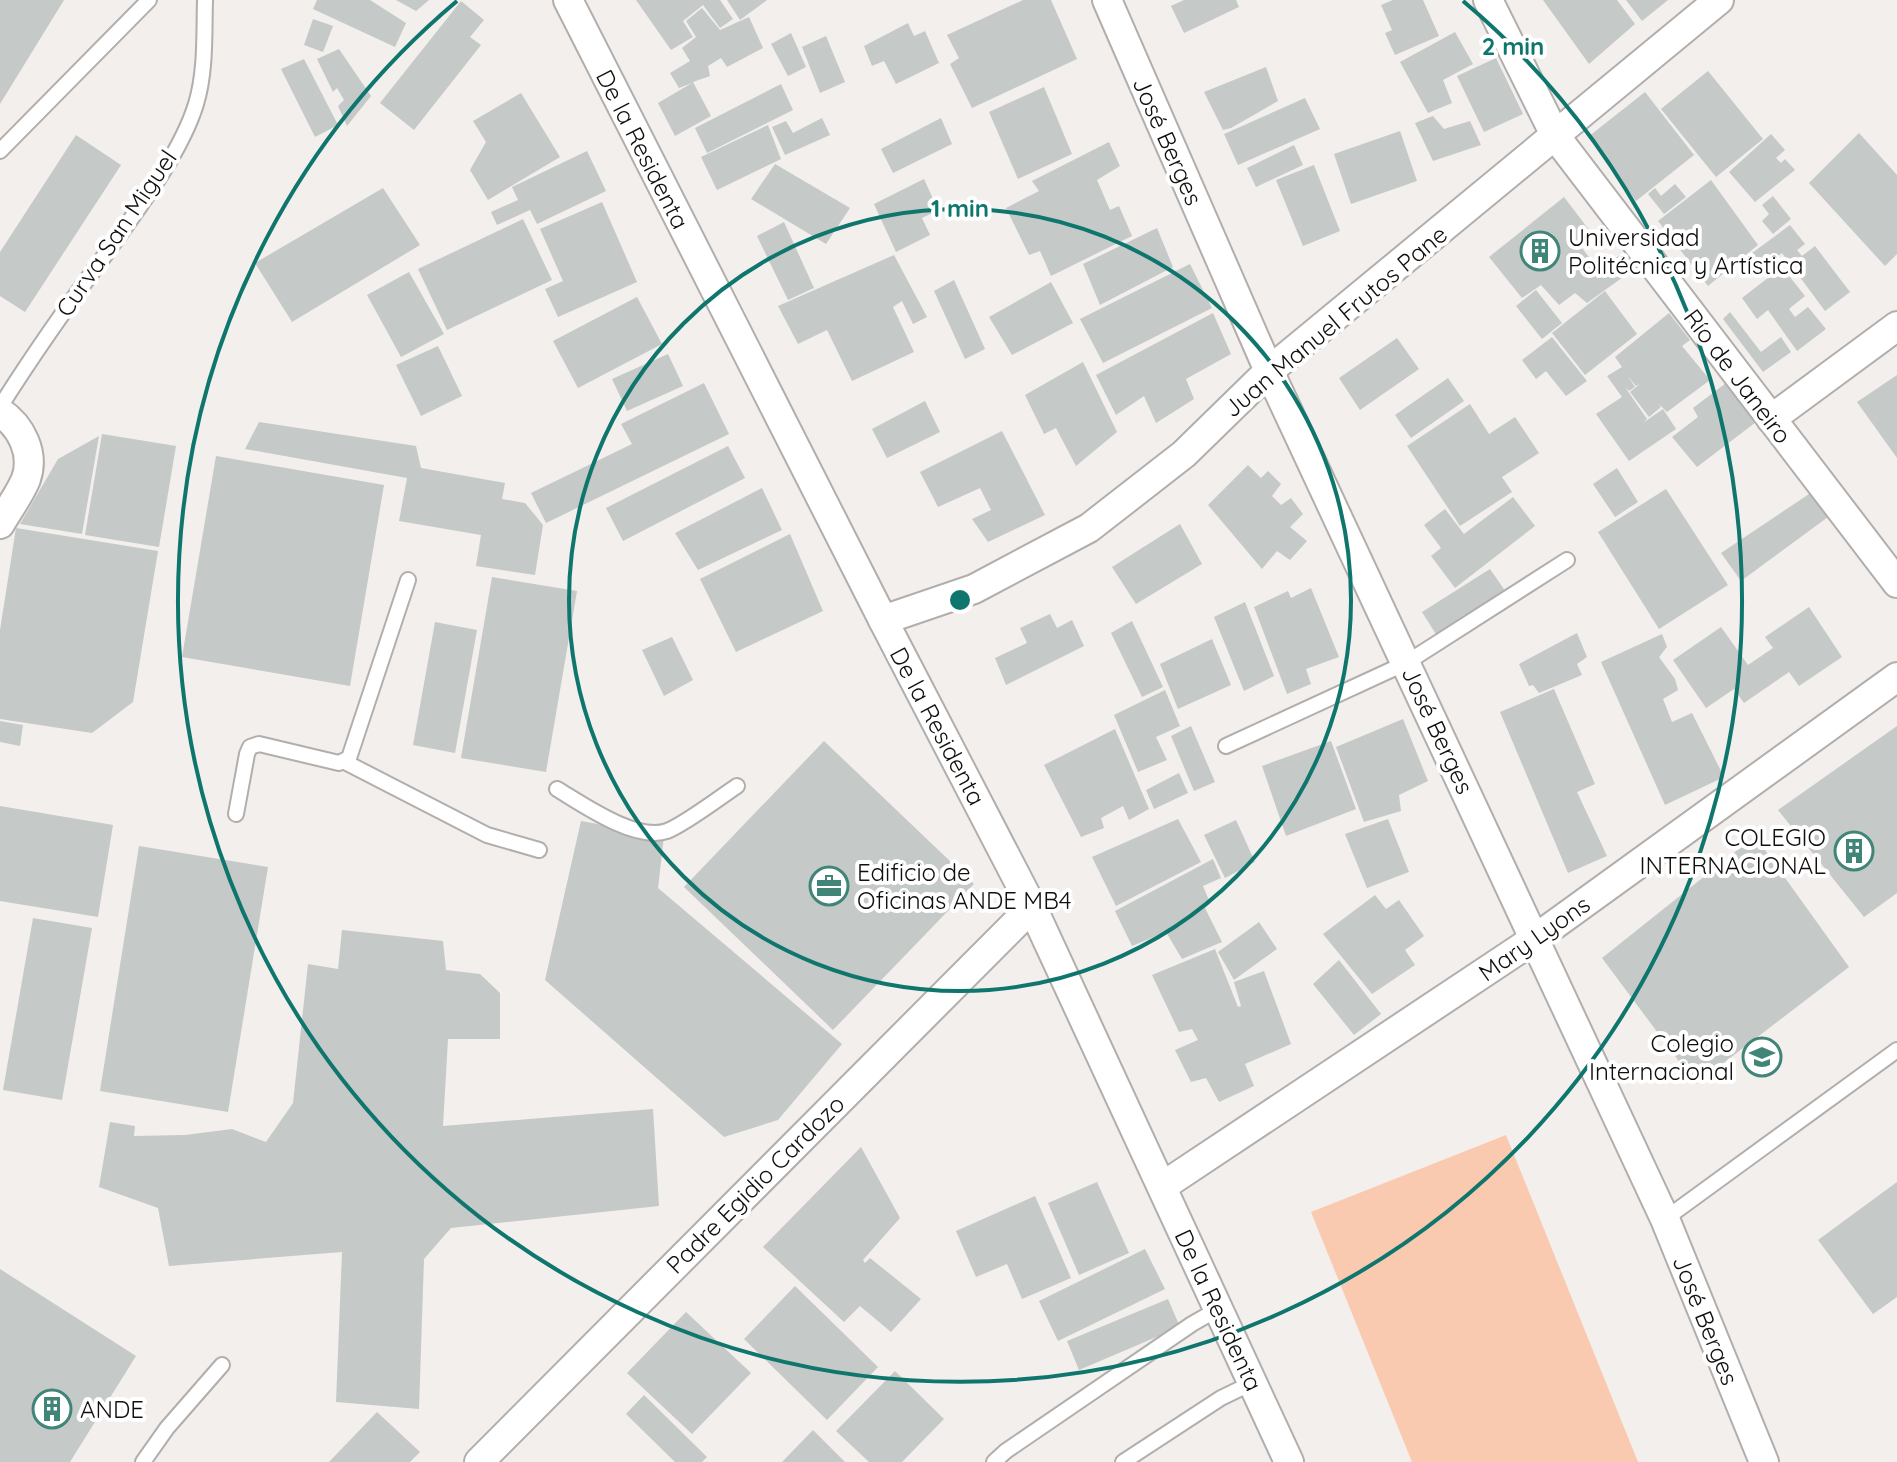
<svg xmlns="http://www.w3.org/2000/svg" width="1897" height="1462" font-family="Quicksand,sans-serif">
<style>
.green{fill:#facab0}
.building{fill:#c5c9c8}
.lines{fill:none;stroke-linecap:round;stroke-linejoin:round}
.lane-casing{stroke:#b1aeac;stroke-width:18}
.street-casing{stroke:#b1aeac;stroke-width:32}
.lane{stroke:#fff;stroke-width:14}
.street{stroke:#fff;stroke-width:28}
.ring{fill:none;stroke:#0f766e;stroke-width:4}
.labels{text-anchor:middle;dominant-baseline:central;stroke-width:8;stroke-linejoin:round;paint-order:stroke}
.street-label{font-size:24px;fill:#100f0e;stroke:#fff}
.poi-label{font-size:24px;fill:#100f0e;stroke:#fff;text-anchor:start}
.centre{fill:#0f766e;stroke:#fff;stroke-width:4}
.ring-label{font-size:24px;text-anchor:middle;font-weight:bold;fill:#0f766e;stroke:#fff;stroke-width:8;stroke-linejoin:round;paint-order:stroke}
</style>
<rect width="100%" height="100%" fill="#f3efed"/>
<!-- green -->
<polygon class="green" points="1506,1135 1638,1462 1412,1462 1311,1212"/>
<!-- building -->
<g class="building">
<polygon points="0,0 64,0 0,104"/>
<polygon points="317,0 370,0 406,23 395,47 313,9"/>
<polygon points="396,0 429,0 416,11"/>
<polygon points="636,0 720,0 733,19 720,28 703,5 683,21 693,37 671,50"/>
<polygon points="727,0 767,0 740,20"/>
<polygon points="1023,0 1051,0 1077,59 972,108 950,64 959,58 947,35"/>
<polygon points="1184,0 1236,0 1239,7 1184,33 1171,6"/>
<polygon points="1393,0 1423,0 1439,36 1395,55 1385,33 1392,30 1381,5"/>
<polygon points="1543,0 1617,0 1635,24 1589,64"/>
<polygon points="1626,0 1668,0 1642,21"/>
<polygon points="461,1 484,20 470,37 481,45 414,130 380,103"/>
<polygon points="702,8 720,30 749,17 763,48 727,67 721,58 708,66 710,76 693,82 711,116 675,136 658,103 692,83 679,88 670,73 690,61 682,48 696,37 686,21"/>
<polygon points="313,19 333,26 323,52 304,45"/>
<polygon points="908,23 914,36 925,31 939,63 896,84 884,61 872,66 864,46"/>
<polygon points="1455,32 1473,64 1443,80 1452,103 1428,113 1400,62"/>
<polygon points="791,33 806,67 788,76 771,44"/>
<polygon points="826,36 845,82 820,93 802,47"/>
<polygon points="339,49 371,96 347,126 338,106 344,100 337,88 333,92 317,59"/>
<polygon points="1496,58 1523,114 1484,132 1457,76"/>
<polygon points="304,59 338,125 315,137 281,69"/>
<polygon points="1266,67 1278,101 1231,128 1223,130 1204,92"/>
<polygon points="1708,71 1763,139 1716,177 1661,109"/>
<polygon points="781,84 793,110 707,153 695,128"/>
<polygon points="1044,87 1072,154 1018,179 989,112"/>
<polygon points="1645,92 1694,155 1636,201 1588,137"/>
<polygon points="521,93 560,157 488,200 470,170 486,142 473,121"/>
<polygon points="1305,98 1320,129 1238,165 1224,134"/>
<polygon points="1433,116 1444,129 1470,121 1481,145 1433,161 1415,123"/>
<polygon points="822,118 830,135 785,155 772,127 786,121 793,133"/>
<polygon points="941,118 952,144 893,173 881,149"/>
<polygon points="768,125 781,159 717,190 701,157"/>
<polygon points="1400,131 1417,181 1351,204 1334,154"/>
<polygon points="1859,133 1897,175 1897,254 1885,266 1809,183"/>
<polygon points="1771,134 1785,150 1776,158 1781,163 1785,159 1795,170 1755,202 1729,172"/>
<polygon points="76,135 121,165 25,312 0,296 0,252"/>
<polygon points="1109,142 1120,166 1097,180 1110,210 1119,206 1132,236 1051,276 1040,251 1029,255 1006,208 1039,191 1032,181"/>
<polygon points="1294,145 1303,165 1256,187 1247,168"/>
<polygon points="587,151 606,191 537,224 530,210 497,225 491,212 518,200 512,187"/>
<polygon points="775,164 850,208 826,244 751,199"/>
<polygon points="1314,165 1340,231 1303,246 1276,180"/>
<polygon points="924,179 938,210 922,218 930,235 896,252 874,204"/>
<polygon points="1711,180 1758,245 1708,286 1658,221"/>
<polygon points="1675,184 1686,197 1664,214 1648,194 1655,188 1661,196"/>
<polygon points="383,188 420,245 292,322 255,263"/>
<polygon points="1773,196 1791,219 1773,234 1762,221 1769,214 1762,205"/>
<polygon points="1564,197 1593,235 1579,244 1598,269 1625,252 1637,267 1587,303 1575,293 1559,305 1541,285 1522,298 1489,257"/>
<polygon points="602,202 637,282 558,317 545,289 563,281 540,229"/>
<polygon points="523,219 552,280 447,330 418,269"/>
<polygon points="784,222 814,288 788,300 757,236"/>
<polygon points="1790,225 1805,244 1797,250 1802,256 1815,246 1850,292 1825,311 1782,253 1756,273 1744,259"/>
<polygon points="1157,228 1173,267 1100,305 1083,264"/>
<polygon points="894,255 927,317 913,324 902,301 893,307 914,352 852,381 827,330 798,344 778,306"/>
<polygon points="1190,264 1212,308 1103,363 1080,319"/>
<polygon points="1782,267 1805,296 1789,309 1795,317 1808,307 1826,329 1797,351 1768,310 1757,319 1742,298"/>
<polygon points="409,272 444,334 401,357 367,295"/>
<polygon points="954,280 985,349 965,359 934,291"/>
<polygon points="1051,282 1073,323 1012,355 989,317"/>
<polygon points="1536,290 1562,323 1542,339 1516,306"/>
<polygon points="1605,291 1637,334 1585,375 1552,333"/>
<polygon points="637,297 662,344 578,388 553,341"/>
<polygon points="1730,312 1761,352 1781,337 1791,352 1763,372 1723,319"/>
<polygon points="1213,313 1231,354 1186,379 1194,399 1156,423 1144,396 1116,415 1096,375"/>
<polygon points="1669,313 1690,340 1682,346 1710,380 1667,412 1658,403 1661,407 1649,417 1630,392 1640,384 1636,386 1628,376 1635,387 1629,391 1625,387 1647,419 1643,423 1663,409 1676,429 1629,461 1596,414 1622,397 1607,376 1622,367 1615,357"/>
<polygon points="1552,337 1587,381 1566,396 1546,371 1536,379 1522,360"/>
<polygon points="1397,338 1419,369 1360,410 1339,378"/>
<polygon points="438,346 462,396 421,416 396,365"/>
<polygon points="668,354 683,386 627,411 612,379"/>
<polygon points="1083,362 1117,432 1076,466 1056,428 1044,434 1025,395"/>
<polygon points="1897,375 1897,458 1857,402"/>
<polygon points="1448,378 1464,401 1411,438 1395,415"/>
<polygon points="1730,380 1760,419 1697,467 1672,437 1698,417 1693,408"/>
<polygon points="704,383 729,434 546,523 531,493 632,444 621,424"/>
<polygon points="925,401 940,432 887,458 872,429"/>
<polygon points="1470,404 1489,434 1515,417 1539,453 1502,477 1512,492 1460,526 1407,446"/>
<polygon points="259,422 416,446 421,468 505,483 502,499 525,503 543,525 535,575 476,566 481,535 399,521 407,478 245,449"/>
<polygon points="1002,431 1045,515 988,542 972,519 991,510 980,488 938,507 920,472"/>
<polygon points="102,434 176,446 159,547 85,535"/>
<polygon points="99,436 82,534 20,524 58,459"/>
<polygon points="728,446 745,478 623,541 606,508"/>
<polygon points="216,456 384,485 350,686 182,657"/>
<polygon points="1248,465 1261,478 1268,471 1281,484 1272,496 1281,505 1291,498 1303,514 1290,527 1307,541 1290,560 1277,551 1262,569 1208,505"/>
<polygon points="1617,468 1638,502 1615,517 1593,484"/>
<polygon points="762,488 782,530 698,570 675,533"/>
<polygon points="1666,489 1728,585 1659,629 1598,532"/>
<polygon points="1815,490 1828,517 1741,581 1721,553"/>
<polygon points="1513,497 1535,526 1455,588 1431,556 1441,548 1424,525 1445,509 1464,534"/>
<polygon points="1180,524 1202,564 1136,604 1112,567"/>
<polygon points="16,528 158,551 133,702 92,733 0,719 0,630"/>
<polygon points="790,534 823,611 736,652 700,579"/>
<polygon points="1490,569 1508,595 1439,639 1422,612"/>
<polygon points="492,577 577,591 546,772 461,758"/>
<polygon points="1311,588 1339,657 1306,669 1311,684 1287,694 1254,607 1288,591 1291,598"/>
<polygon points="1245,602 1274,676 1244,691 1214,617"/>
<polygon points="1809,607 1842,657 1799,686 1789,672 1744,703 1734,689 1706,708 1673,660 1721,627 1748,665 1773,648 1765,637"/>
<polygon points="1050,614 1057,628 1072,620 1084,646 1006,685 995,658 1027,643 1020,628"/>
<polygon points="1132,621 1163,687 1142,697 1111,633"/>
<polygon points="435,622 477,630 455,753 413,745"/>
<polygon points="1577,633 1587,657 1577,664 1582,675 1539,693 1533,685 1529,686 1519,664"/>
<polygon points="1662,634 1667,647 1659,657 1675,679 1678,690 1663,699 1672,722 1692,713 1724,777 1665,805 1601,662"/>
<polygon points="672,637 693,680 664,696 642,650"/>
<polygon points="1212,639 1231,685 1178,709 1160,664"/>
<polygon points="1554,689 1595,784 1577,792 1607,856 1568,873 1500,712"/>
<polygon points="1165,690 1180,726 1156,737 1167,760 1138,772 1114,715"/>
<polygon points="1403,719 1428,781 1399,795 1401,811 1364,822 1336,747"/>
<polygon points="0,721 23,725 20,746 0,742"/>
<polygon points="1191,726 1215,782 1194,791 1171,736"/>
<polygon points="1897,726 1897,893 1864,917 1778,810"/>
<polygon points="1115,729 1149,809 1129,820 1123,806 1101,818 1104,828 1081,837 1044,765"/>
<polygon points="824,741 974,884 833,1030 684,887"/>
<polygon points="1331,741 1356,809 1286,836 1262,766"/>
<polygon points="1179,773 1188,793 1154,809 1146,790"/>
<polygon points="0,806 113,825 98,917 0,901"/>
<polygon points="1178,819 1201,862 1116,906 1092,857"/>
<polygon points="1388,819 1409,872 1367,888 1345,834"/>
<polygon points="1236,820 1255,862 1225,878 1204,835"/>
<polygon points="581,821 664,836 658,888 842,1044 778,1120 724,1137 545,980"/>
<polygon points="1755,836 1849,967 1696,1084 1602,958"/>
<polygon points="139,846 268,867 228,1112 100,1091"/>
<polygon points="1213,859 1221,878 1203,886 1210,903 1205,908 1222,942 1182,959 1166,932 1132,946 1115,911"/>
<polygon points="1375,895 1386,909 1399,900 1424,936 1405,950 1415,965 1372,994 1323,934"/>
<polygon points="33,918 92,928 62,1100 3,1090"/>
<polygon points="1259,922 1277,949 1234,980 1218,952"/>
<polygon points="342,930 443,941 446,970 480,974 500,993 500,1039 448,1039 443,1126 653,1109 659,1206 451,1228 424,1259 419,1409 336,1402 342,1252 169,1266 158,1208 99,1187 110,1122 135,1126 134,1136 185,1135 232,1129 266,1142 293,1103 308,964 338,969"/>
<polygon points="1215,949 1238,1007 1241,1006 1234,982 1264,971 1291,1044 1245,1064 1254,1086 1219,1102 1206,1078 1191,1082 1175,1050 1198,1040 1192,1029 1179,1032 1152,975"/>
<polygon points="1339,960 1381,1014 1354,1035 1313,984"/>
<polygon points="861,1147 900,1218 863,1260 865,1263 870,1258 921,1299 891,1332 860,1306 844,1322 763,1247"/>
<polygon points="1097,1182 1129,1253 1079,1275 1048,1203"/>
<polygon points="1897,1182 1897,1297 1873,1314 1818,1240"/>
<polygon points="1035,1196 1071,1278 1022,1299 1007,1264 976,1277 956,1231"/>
<polygon points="1145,1249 1165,1289 1058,1341 1039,1301"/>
<polygon points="0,1269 136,1356 70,1462 0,1462"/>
<polygon points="795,1286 878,1367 827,1420 744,1339"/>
<polygon points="1168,1299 1180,1327 1079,1370 1067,1341"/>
<polygon points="686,1312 751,1373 692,1434 627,1373"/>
<polygon points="895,1371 944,1419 902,1462 869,1462 836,1431"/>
<polygon points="644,1395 707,1457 702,1462 675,1462 626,1414"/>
<polygon points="377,1412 420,1452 410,1462 329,1462"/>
<polygon points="813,1430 845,1462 782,1462"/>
</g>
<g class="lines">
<!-- lane casing -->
<g class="lane-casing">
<g id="lane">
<polyline points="0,151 149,0"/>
<path d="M 0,407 C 34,353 70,302 108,251 C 138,209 181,153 196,104 C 206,71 204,34 205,0"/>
<polyline points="1226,746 1406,663 1567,560"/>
<polyline points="345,762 487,835 539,850"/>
<path d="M 557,789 C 582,804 636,842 667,831 C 685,824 719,798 737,786"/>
<polyline points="236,814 247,754 250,747 259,744 339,763 349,758 408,580"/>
<polyline points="1665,1219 1897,1050"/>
<polyline points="143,1462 167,1428 222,1365"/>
<polyline points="994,1462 1006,1451 1192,1324 1218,1309"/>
<polyline points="1123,1462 1221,1398 1252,1383"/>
</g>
</g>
<!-- street casing -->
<g class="street-casing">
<g id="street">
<polyline points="568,0 883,620 1032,907 1289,1462"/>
<polyline points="1107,0 1269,371 1665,1219 1764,1462"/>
<polyline points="1488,0 1556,137 1897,583"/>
<path d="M 0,412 C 21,426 35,453 26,479 C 20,494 8,510 0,524"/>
<polyline points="1771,419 1897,326"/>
<polyline points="883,620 974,589 1089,528 1184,454 1269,371 1719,0"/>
<polyline points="1163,1186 1536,938 1897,677"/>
<polyline points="479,1462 1032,907"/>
</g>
</g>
<!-- lane -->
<use href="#lane" class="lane"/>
<!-- street -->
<use href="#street" class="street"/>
</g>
<!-- distance rings -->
<g class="ring">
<circle cx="960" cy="600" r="391"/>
<path d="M1463 1A782 782 0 1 1 457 1"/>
</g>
<!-- icons -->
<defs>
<g id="building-ring" transform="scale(2)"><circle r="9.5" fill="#fff" stroke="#418579" stroke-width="1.5"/><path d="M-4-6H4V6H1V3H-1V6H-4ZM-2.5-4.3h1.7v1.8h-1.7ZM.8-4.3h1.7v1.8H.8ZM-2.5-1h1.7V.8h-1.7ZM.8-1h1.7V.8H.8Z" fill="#418579"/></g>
<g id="office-ring" transform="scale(2)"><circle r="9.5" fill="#fff" stroke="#418579" stroke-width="1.5"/><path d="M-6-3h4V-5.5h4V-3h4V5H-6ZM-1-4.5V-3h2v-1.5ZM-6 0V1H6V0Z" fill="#418579"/></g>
<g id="school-ring" transform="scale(2)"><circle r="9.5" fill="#fff" stroke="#418579" stroke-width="1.5"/><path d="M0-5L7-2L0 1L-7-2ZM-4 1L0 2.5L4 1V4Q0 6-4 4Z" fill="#418579"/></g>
</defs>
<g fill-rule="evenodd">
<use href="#building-ring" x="1540" y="251"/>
<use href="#building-ring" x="1854" y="851"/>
<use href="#office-ring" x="829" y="886"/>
<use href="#school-ring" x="1762" y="1057"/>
<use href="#building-ring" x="52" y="1409"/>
</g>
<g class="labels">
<!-- street labels -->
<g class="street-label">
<text transform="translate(1168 141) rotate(66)">José Berges</text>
<text transform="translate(643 149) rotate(63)">De la Residenta</text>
<text transform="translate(116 233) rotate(-56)">Curva San Miguel</text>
<text transform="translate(1335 321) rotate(-40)">Juan Manuel Frutos Pane</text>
<text transform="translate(1738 376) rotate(53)">Río de Janeiro</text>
<text transform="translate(938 726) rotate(62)">De la Residenta</text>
<text transform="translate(1438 730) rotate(65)">José Berges</text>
<text transform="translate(1534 938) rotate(-35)">Mary Lyons</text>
<text transform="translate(755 1184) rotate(-45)">Padre Egidio Cardozo</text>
<text transform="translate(1219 1310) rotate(65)">De la Residenta</text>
<text transform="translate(1706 1320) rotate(68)">José Berges</text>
</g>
<!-- poi labels -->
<g class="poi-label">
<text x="1568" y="237">Universidad<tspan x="1568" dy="28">Politécnica y Artística</tspan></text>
<text x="1826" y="837" text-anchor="end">COLEGIO<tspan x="1826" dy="28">INTERNACIONAL</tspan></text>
<text x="857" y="872">Edificio de<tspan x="857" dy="28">Oficinas ANDE MB4</tspan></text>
<text x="1734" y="1043" text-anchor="end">Colegio<tspan x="1734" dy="28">Internacional</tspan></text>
<text x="80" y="1409">ANDE</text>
</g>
</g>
<circle cx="960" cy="600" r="12" class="centre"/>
<g class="ring-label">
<text x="1513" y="55">2 min</text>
<text x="960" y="217">1 min</text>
</g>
</svg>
